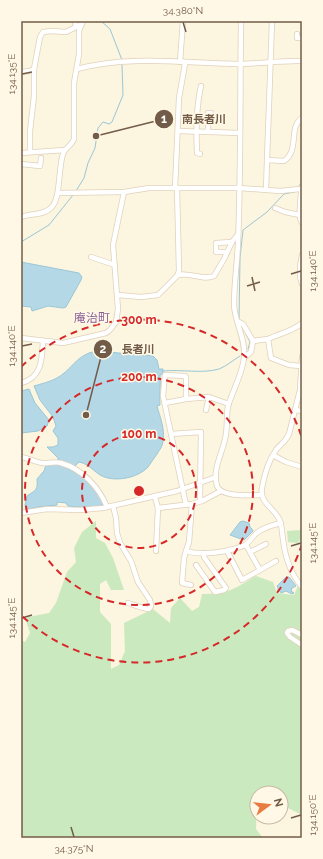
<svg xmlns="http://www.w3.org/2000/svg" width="323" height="859" font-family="Raleway,'Noto Sans JP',sans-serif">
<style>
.green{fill:#cbe9be}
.water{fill:#b4d8e6;stroke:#9ac7d7}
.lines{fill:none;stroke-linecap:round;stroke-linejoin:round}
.stream{stroke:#9ac7d7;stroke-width:1}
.minor-casing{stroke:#e0d1bb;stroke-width:6}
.minor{stroke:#fff;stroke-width:4.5}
.ticks{fill:none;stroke:#735c47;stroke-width:1.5}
.ring{fill:none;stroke:#d62828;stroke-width:2;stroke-dasharray:7 5}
.labels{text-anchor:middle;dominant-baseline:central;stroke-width:3;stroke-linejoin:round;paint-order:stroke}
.quarter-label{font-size:12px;fill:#8b6297;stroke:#fff8e6}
.centre{fill:#d62828;stroke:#fff8e6;stroke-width:2}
.ring-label{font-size:12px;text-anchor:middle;font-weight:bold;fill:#d62828;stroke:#fff8e6;stroke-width:3;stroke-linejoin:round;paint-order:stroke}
.leader{fill:none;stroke:#735c47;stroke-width:1.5}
.callout-dot{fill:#735c47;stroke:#fff8e6;stroke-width:1.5}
.mark-label{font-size:12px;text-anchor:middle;font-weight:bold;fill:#fff}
.callout-label{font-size:11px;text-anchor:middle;font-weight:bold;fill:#735c47;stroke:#fff8e6;stroke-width:3;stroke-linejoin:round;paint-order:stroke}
.neatline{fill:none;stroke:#735c47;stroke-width:1.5}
.ticks-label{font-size:10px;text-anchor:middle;fill:#735c47}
</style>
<rect width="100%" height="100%" fill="#fcf5df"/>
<!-- green -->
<g class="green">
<path d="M 96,521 L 96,538 L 105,543 L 113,558 L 124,590 L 111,590 L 106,580 L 100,584 L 100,612 L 111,624 L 111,669 L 119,665 L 125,651 L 124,623 L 153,609 L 170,623 L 171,608 L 180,598 L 192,611 L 199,607 L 202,594 C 228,594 234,589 256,576 L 273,582 L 277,593 L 294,595 L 298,586 L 302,590 L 302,815 L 286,807 L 283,801 L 281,801 L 281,793 L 257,793 L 256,829 L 263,838 L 21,838 L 21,640 L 25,642 L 30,633 L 26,621 L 28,617 L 49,613 L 56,603 L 67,572 L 76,562 L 74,548 L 82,532 Z"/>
<polygon points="302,530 302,537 298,543 288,542 287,531"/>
</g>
<!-- water -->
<g class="water">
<polygon points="21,262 79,273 82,277 81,280 66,307 63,308 48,306 32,311 31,307 21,306"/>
<path d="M 96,351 L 153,356 L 157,360 L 159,369 L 163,369 L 163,374 L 160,375 C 161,385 159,394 160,405 L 157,406 C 160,417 165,429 163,440 C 163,446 160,449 157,454 C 154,458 151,463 148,467 C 139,477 120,481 108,478 C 96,476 91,464 79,462 L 74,467 L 58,460 L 58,458 L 47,447 L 53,447 L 58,445 L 58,438 L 53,431 L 56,426 L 53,417 L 40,400 L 34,386 C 41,384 49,382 55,379 C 72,371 75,355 96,351 Z"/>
<polygon points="29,389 35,403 49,420 47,426 38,431 21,433 21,391"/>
<path d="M 59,464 C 82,474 91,483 104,504 C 94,509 79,507 68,506 L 66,503 L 57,502 L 57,505 L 38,507 L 26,510 L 25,505 L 27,496 C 36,490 38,490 37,479 L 44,471 L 46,465 Z"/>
<polygon points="243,521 249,523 250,527 252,529 253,531 244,540 230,535 240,522"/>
<polygon points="286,577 289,577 296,586 292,588 291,591 294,593 292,594 286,591 281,593 280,591 278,591 278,588 277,586"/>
</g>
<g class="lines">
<!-- stream -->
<g class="stream">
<polyline points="101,21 110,29 122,60"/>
<polyline points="299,186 302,182"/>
<polyline points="76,191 84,178 88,163 95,148 98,128 103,122 109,124 112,122 123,95 122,65"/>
<polyline points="21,242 49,225 73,195"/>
<polyline points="239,320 240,258 243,230 267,212 284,194 294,192"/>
<polyline points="244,330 250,342 248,349"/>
<path d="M 163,371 C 181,369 202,374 219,369 C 227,366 233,360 240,356"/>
</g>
<!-- minor casing -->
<g class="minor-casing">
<g id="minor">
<polyline points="75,21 76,27"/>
<path d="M 241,21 C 240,95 241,170 238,244 C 237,264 234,285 234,305 C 235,323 246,339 244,358 C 242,375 233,390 228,406 C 226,417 228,428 225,439 C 222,454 212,470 217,486 C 222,498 250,495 262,495"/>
<polyline points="297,34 297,38 302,38"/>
<polyline points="180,62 183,21"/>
<path d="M 77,69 C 129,55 184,63 238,64 C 259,64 281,60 302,61"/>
<polyline points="21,72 30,71 34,69 40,37 43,32 51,31 66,32 82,24"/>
<polyline points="178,131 240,133"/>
<polyline points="208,132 208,113 211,113"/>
<polyline points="30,152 30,131 34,96 34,69"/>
<polyline points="21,153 65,150"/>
<path d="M 200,154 L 197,153 C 196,131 196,108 201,86"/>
<polyline points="267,160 272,21"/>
<polyline points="21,164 40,166 41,158"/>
<path d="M 302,187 C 301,190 299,213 300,217 C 300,219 301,221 302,223"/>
<polyline points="175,188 179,98 185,64 183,62"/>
<path d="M 266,190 L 267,160 L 284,161 C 300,150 288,127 302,118"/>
<polyline points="58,193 124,192 149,188 239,188 280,191 300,189"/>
<polyline points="275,208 285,212 300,215"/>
<path d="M 21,217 C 30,213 42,216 51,208 C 61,199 58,168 63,154 C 65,148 72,145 74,139 L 74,83 L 79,54 L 79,31 L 83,21"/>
<polyline points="227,252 216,252 216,243 232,242"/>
<path d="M 302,255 C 300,264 298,275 302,284"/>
<polyline points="91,257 115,265"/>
<path d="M 178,275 C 189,272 205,281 214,276 L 224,259 L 232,242 L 238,234"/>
<polyline points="118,295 141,297 158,295 177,276 179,271 177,188"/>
<polyline points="237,321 243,324 253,341 251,352 244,358"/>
<polyline points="21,338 63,343 106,333 110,330 116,322 118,309 113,245 124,192"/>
<path d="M 268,339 C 280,333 292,332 302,323"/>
<polyline points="253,341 268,339 271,358 289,365 301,366"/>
<path d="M 302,357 L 300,390 L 289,434 C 286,441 281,444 276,450 C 269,460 264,476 262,488 C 259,503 275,508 280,521 C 282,526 282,534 283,539 C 285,557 290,573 302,587"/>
<path d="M 21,383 C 42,378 42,359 43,341"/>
<polyline points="165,403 186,399"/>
<polyline points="206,410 209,397"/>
<polyline points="295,410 302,411"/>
<polyline points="171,434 201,432 200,498 202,501"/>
<polyline points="273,455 286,462 302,467"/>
<path d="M 21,457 C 28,458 35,462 42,463 C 48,464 55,461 61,463 C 82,469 99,487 107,507"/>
<polyline points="155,497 158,508 156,551"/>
<path d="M 192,504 L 189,542 L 186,551 C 201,556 230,552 245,545 C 250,542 253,535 258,532 C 264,527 274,525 281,523"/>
<polyline points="186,505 163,396 165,375 185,376 186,377 186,399 209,397 229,404"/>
<path d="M 113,506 L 116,518 L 117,533 L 120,543 L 131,561 L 138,582 L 150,600 L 151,606 L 149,609 C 144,609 134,605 128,603"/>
<polyline points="158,508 192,504 202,501 221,491"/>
<polyline points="21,513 47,509 80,510 103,508 177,491 216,477"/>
<polyline points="186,551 184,558 182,583 191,585"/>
<polyline points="227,551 242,580 260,570 246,545"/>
<polyline points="250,552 266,544"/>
<polyline points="196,565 215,592 224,590 226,588 204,557 204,553"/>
<polyline points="260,570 276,561"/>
<polyline points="302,635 292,630 288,631 287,633 290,637 302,645"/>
</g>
</g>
<!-- minor -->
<use href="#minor" class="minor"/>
</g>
<!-- ticks -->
<path class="ticks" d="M 183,22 L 186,32M 22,74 L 32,72M 291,274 L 301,271M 252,277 L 255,291M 247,286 L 260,282M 22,346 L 32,344M 291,546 L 301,543M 22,618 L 32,615M 291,818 L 301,815M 71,827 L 74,837"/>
<!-- distance rings -->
<g class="ring">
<circle cx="139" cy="491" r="57"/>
<circle cx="139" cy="491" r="114"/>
<path d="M302 544A171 171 0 0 1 21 615M21 367A171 171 0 0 1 302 438"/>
</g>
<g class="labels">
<!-- quarter labels -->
<g class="quarter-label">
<text x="92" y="318">庵治町</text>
</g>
</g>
<circle cx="139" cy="491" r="6" class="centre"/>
<g class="ring-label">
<text x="139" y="324">300 m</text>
<text x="139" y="381">200 m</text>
<text x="139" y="438">100 m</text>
</g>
<!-- callouts -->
<path class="leader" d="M96 136L164 119M86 415L103 349"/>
<g class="callout-dot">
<circle cx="96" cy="136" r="4"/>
<circle cx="86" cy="415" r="4"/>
<circle cx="164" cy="119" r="10"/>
<circle cx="103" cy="349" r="10"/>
</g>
<g class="mark-label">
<text x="164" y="123">1</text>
<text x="103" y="353">2</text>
</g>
<g class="callout-label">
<text x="204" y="123">南長者川</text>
<text x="138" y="353">長者川</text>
</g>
<!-- border -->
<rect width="323" height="859" fill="none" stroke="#fff8e6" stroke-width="44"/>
<!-- north arrow -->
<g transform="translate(269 805) rotate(75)"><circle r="19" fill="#fff8e6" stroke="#c7baa6"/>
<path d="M0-3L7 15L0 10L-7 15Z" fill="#e97b42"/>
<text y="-6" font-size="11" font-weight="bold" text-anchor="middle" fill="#735c47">N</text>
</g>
<rect x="22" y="22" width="279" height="815" class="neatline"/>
<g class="ticks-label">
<text x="183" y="14">34.380°N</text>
<text transform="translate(11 74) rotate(-90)" y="4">134.135°E</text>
<text transform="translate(312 271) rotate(-90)" y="4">134.140°E</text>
<text transform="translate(11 346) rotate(-90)" y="4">134.140°E</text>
<text transform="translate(312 543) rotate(-90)" y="4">134.145°E</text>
<text transform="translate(11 618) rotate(-90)" y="4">134.145°E</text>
<text transform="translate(312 815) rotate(-90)" y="4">134.150°E</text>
<text x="74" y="852">34.375°N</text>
</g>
</svg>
